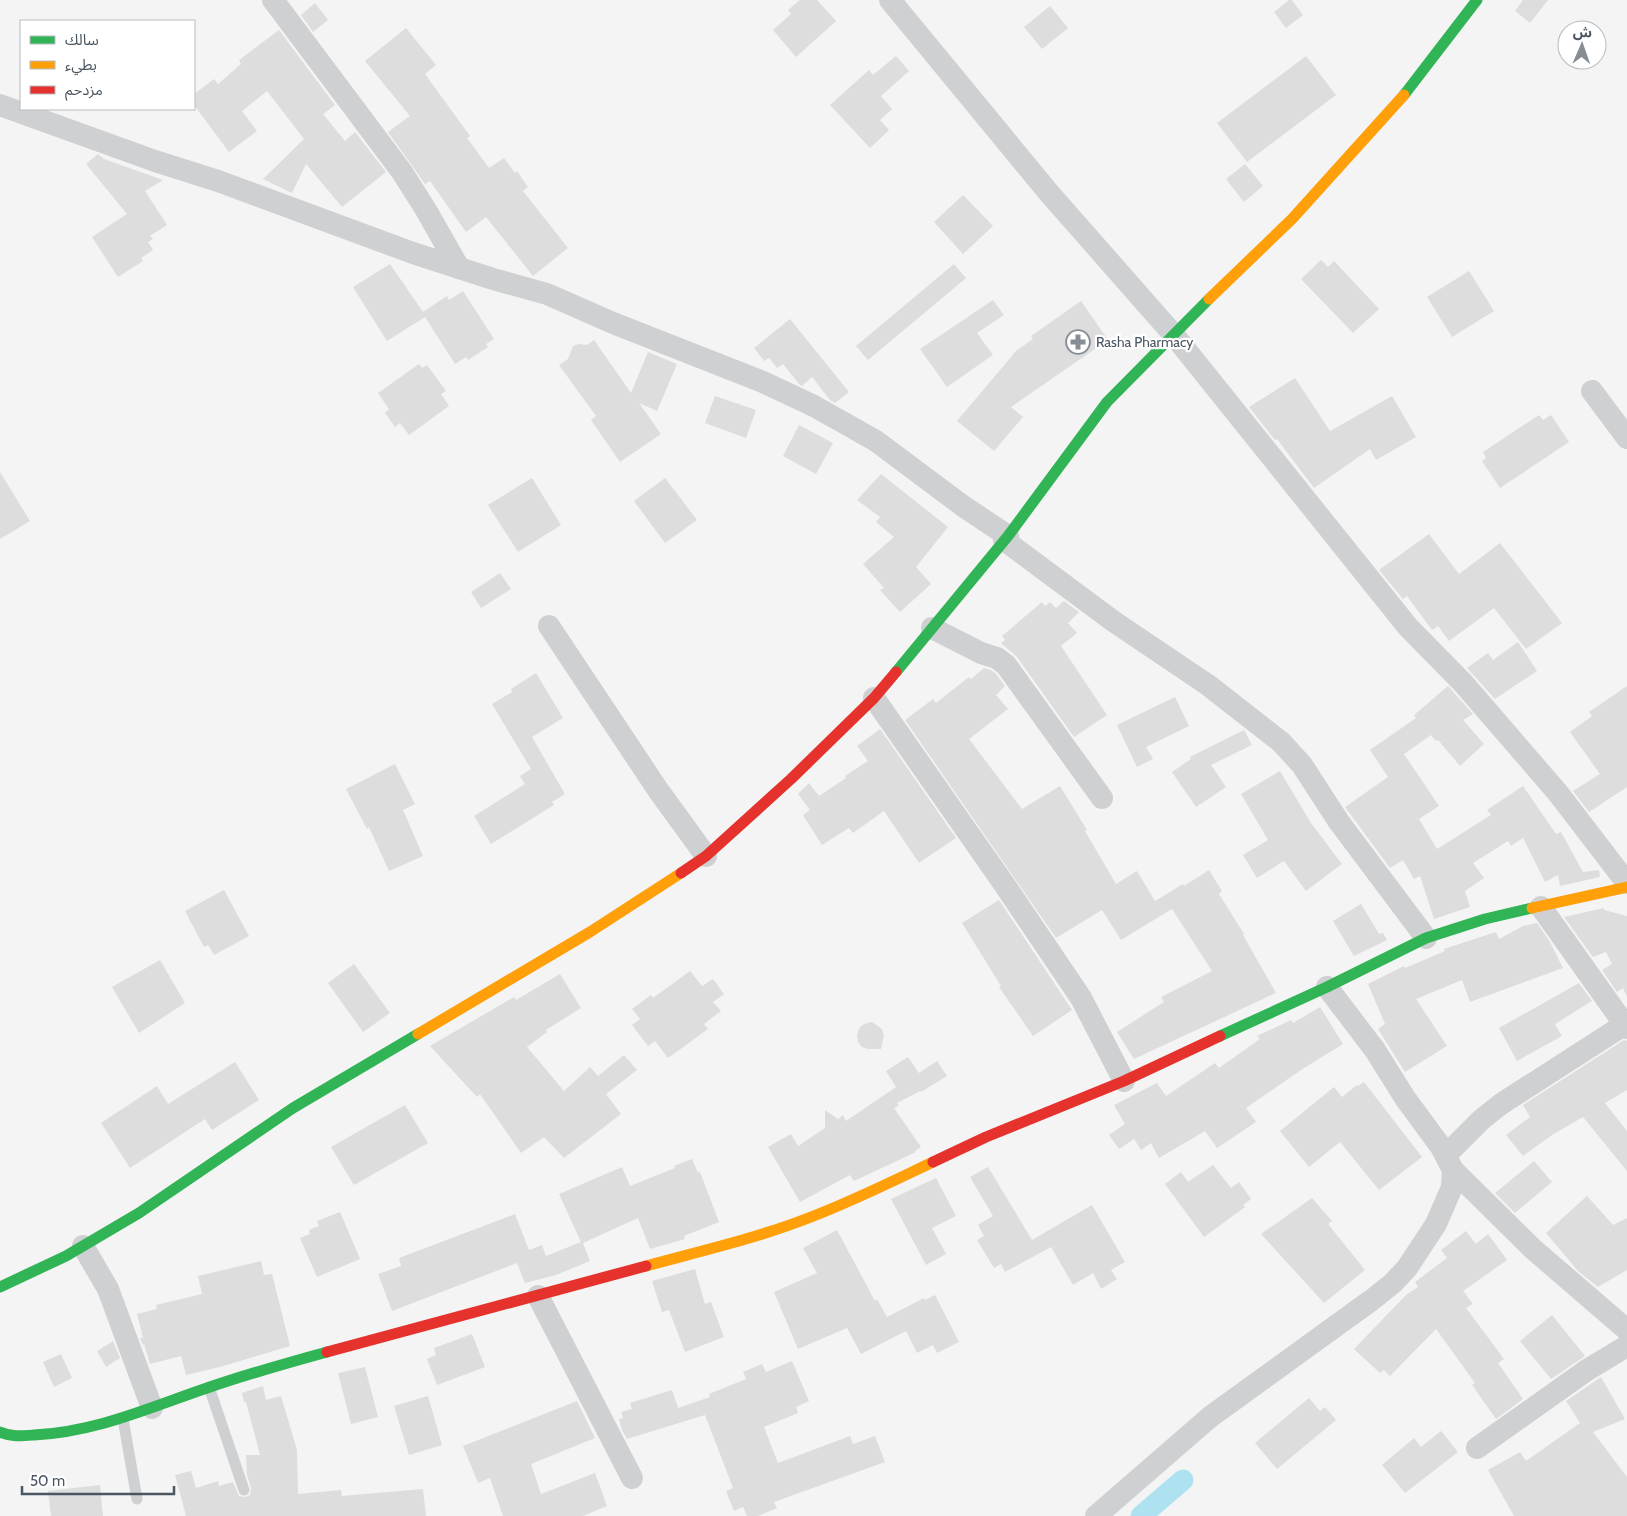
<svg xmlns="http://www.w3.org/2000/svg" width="1627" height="1516" font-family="Cabin,'Noto Sans Arabic',sans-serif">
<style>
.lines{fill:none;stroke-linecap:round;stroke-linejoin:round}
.canal{stroke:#aee2f0;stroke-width:21}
.building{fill:#ddddde}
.lane{stroke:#ced0d2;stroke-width:11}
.street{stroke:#ced0d2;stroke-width:22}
.fast{stroke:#30b455;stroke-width:11}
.slow{stroke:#ff9f0a;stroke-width:11}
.jam{stroke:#e5322d;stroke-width:11}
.labels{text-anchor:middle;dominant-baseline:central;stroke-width:4.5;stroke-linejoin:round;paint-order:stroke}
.poi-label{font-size:14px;fill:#4a5661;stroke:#fff;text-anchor:start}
</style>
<rect width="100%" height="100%" fill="#f4f4f4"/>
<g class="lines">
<!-- canal -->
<polyline class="canal" points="1141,1516 1183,1480"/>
</g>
<!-- building -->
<g class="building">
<polygon points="800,0 817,0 836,21 796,57 773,30 791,14 788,10"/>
<polygon points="1289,0 1292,0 1303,15 1286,28 1274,12"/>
<polygon points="1523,0 1548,0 1530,23 1515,11"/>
<polygon points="315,3 328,20 313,32 301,15"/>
<polygon points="1050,6 1068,28 1042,49 1024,27"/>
<polygon points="406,28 436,65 425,74 470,136 467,138 489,168 504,158 515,173 517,171 528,187 523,191 568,248 533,276 486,217 466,232 430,181 425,184 388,132 410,116 365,61"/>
<polygon points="279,30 335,105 323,114 345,141 355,132 386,172 342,207 306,164 292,193 263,179 304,139 267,91 242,111 257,131 229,152 194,105 194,94 214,79 218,84 241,64 239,60"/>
<polygon points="896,56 909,71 881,96 892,109 880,120 889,130 870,148 830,105 869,70 873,75"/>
<polygon points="1306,56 1336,95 1247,162 1217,123"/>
<polygon points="98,154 104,159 163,180 145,191 167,225 150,236 153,239 148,242 153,250 141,258 143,261 118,277 92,237 127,214 86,164"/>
<polygon points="1245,164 1263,186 1244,202 1226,179"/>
<polygon points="963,195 993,226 963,254 934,222"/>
<polygon points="1321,260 1328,267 1334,261 1379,309 1353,333 1301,279"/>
<polygon points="390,264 423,312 447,296 449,300 463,291 494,339 486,344 488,347 468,360 466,357 455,364 425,317 387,341 353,287"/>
<polygon points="954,264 966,278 868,360 856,346"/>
<polygon points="1469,271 1494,311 1452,337 1427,297"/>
<polygon points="993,300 1004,315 977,333 993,355 947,387 920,349"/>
<polygon points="1081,301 1108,340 1011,407 1023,417 994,451 957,421 1016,351 1033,339 1031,336"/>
<polygon points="790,319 849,392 835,403 830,400 812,377 802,386 800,385 783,364 777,368 769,358 764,361 754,348"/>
<polygon points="594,340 631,393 648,352 677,364 657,411 639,403 661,434 620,462 591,420 596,416 559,365 568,359 573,346 579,344 587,345"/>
<polygon points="419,364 422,368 427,365 446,391 441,394 449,406 409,435 400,423 395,427 385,413 389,409 378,393"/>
<polygon points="1295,378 1330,431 1392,396 1416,437 1376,460 1370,449 1314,488 1277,439 1275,440 1249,407"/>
<polygon points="715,396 756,410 746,438 705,423"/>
<polygon points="1539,415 1543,420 1551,415 1569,442 1500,488 1482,461 1486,458 1483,452"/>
<polygon points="799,425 833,443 816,474 783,456"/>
<polygon points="0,472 30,521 0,539"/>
<polygon points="881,474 948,527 916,567 931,584 900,612 880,590 884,588 863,564 894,537 876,522 880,517 857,500"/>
<polygon points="532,478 561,525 518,552 488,505"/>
<polygon points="665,478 697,520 665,543 634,501"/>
<polygon points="1429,534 1459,574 1500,543 1562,623 1526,649 1494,608 1449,641 1438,626 1432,630 1407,596 1403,599 1379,570"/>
<polygon points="500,573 511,589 481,608 471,592"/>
<polygon points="1064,601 1079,612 1068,623 1077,633 1061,646 1107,715 1074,737 1017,657 1001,643 1005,640 1002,636 1042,602 1045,606 1050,602 1056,608"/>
<polygon points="1518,642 1537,671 1495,699 1467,668 1488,653 1493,660"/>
<polygon points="984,668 991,670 996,674 1005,686 996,695 1008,709 969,739 1022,809 1060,786 1087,830 1085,831 1116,884 1137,871 1155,901 1183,884 1184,886 1209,870 1222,891 1219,894 1244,934 1243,935 1276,993 1134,1059 1117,1032 1164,1002 1161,997 1212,971 1172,909 1121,940 1102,910 1056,938 905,720 933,699 936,703 969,677 971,679"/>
<polygon points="536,673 563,718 532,737 565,794 552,802 554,805 491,844 474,816 525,784 520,776 531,769 492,704 512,692 511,689"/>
<polygon points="1448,686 1473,714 1463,720 1484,744 1460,766 1438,740 1436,741 1431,735 1404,754 1439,806 1419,819 1437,849 1491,815 1487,810 1523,786 1556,834 1561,832 1583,872 1599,870 1600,877 1560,886 1558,875 1545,882 1523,838 1511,846 1508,841 1473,863 1484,878 1465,891 1470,907 1434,919 1420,876 1414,879 1403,860 1390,868 1345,807 1388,777 1370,750 1416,718 1414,715"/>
<polygon points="1627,686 1627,787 1589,812 1573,791 1600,774 1570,732 1592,716 1589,712"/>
<polygon points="1175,697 1189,726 1146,747 1153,759 1137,767 1117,725"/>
<polygon points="880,729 956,838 919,863 884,811 853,833 849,828 822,845 803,815 810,810 798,794 809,783 819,796 846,778 845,776 868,761 857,746"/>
<polygon points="1244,730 1252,745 1211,765 1226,787 1196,807 1172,772 1191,759 1190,757"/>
<polygon points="395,764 415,804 403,810 423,856 389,871 369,827 367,829 346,789"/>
<polygon points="1280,771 1311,823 1342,864 1306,891 1284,861 1257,878 1243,855 1268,840 1241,794"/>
<polygon points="224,890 249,936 214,955 208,945 204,947 185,911"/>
<polygon points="999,900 1072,1010 1033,1036 999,987 1001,986 962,923"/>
<polygon points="1361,904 1379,934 1383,933 1387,940 1354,956 1333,921"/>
<polygon points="1604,908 1604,910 1627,916 1627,997 1623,988 1617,992 1602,970 1612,964 1606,952 1593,957 1564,917"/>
<polygon points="1537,923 1550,942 1563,968 1470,1002 1462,980 1416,999 1447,1046 1405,1072 1378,1029 1385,1024 1368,984 1404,966 1405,968 1445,951 1444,949 1496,932 1499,939 1523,926"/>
<polygon points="160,960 185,1003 139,1033 112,987"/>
<polygon points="354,964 390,1013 363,1032 328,983"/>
<polygon points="690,971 702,986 713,979 724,994 713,1002 721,1011 704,1024 708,1029 668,1058 655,1041 648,1046 632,1025 640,1019 632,1009 651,995 653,998"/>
<polygon points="560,974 581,1008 546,1030 547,1032 527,1047 564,1091 590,1067 598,1076 624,1055 637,1070 606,1094 621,1114 564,1158 544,1137 521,1153 480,1094 477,1097 430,1046 514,997 516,1000"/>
<polygon points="1579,983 1592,1001 1555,1024 1562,1036 1517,1061 1499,1028"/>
<polygon points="1320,1007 1343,1044 1301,1070 1246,1108 1256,1122 1217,1148 1205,1131 1159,1158 1151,1143 1141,1150 1134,1139 1119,1149 1109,1135 1125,1124 1114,1105 1157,1083 1166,1096 1215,1063 1219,1068 1260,1039 1257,1036 1291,1020 1293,1023"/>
<polygon points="872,1022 882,1029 884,1035 881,1049 868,1049 862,1047 858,1042 857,1036 858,1031 861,1026 867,1023"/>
<polygon points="1624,1040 1627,1041 1627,1090 1605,1103 1627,1131 1627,1171 1583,1117 1552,1135 1523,1156 1506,1135 1530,1117 1523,1105"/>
<polygon points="908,1057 919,1073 937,1061 947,1076 921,1092 920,1091 897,1103 899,1106 894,1108 921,1147 915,1151 916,1152 854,1181 850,1175 800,1202 768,1147 791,1134 798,1146 825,1128 825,1110 838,1119 843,1115 846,1121 896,1087 886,1071"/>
<polygon points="235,1062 259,1100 212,1130 205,1119 130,1168 101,1123 157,1086 168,1104"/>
<polygon points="1364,1082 1422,1157 1379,1190 1340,1142 1309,1167 1280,1131 1334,1087 1342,1097 1357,1085 1358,1086"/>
<polygon points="405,1105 428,1143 354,1185 331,1147"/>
<polygon points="692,1159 698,1173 700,1172 719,1222 684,1236 685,1239 650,1249 638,1218 583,1243 590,1261 556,1275 525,1283 517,1263 392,1311 378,1274 401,1266 399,1258 515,1214 529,1250 542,1245 546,1256 581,1242 559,1194 622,1167 630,1186 675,1168 674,1166"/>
<polygon points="1534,1161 1552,1182 1515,1213 1495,1193"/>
<polygon points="1213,1165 1231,1188 1239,1182 1251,1199 1243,1205 1245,1207 1204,1237 1165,1184 1181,1172 1188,1182"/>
<polygon points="988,1167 1032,1240 1092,1205 1125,1262 1111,1270 1117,1279 1101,1289 1093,1273 1073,1285 1051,1247 1005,1272 1001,1264 994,1268 977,1240 984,1236 978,1225 993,1216 970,1177"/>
<polygon points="936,1178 956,1216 932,1228 946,1254 926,1265 891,1199"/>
<polygon points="1587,1196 1613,1225 1627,1218 1627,1270 1598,1287 1578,1271 1546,1233"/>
<polygon points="1312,1198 1332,1221 1328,1224 1365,1270 1324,1303 1261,1234"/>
<polygon points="340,1212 360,1259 317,1277 300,1238 310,1234 309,1230 319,1226 317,1221"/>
<polygon points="837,1230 875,1301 877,1299 887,1317 924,1298 925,1300 935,1295 959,1342 937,1353 933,1345 917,1353 906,1331 861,1354 847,1328 798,1349 774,1292 817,1273 803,1248"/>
<polygon points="1466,1231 1476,1244 1488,1234 1507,1260 1463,1291 1473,1304 1466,1308 1504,1359 1498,1363 1523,1399 1496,1419 1472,1385 1475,1383 1436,1329 1390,1376 1384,1370 1380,1373 1354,1349 1406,1295 1418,1287 1415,1282 1447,1258 1441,1250"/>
<polygon points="261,1261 264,1275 272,1274 290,1346 220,1367 186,1375 181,1356 150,1364 144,1344 143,1345 140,1338 143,1338 137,1314 157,1309 156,1305 202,1294 198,1276"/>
<polygon points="695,1269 705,1304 711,1302 724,1337 685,1352 669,1310 662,1312 652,1281"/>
<polygon points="1552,1315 1585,1356 1551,1379 1520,1341"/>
<polygon points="472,1334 485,1367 437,1385 427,1359 436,1355 434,1348"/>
<polygon points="113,1341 120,1358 106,1367 97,1351"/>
<polygon points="61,1354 72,1378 54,1387 43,1362"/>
<polygon points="792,1361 809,1401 796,1407 798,1413 764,1427 778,1463 850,1436 853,1444 875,1436 885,1462 774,1502 777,1508 758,1516 747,1516 743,1507 734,1511 726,1491 733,1488 705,1415 627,1439 622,1430 619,1419 623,1418 621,1412 632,1409 630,1403 672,1390 678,1408 710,1397 709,1394 746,1379 743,1372 762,1364 766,1372"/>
<polygon points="365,1367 378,1417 351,1424 338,1373"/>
<polygon points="1601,1377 1625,1419 1593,1432 1627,1477 1627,1516 1514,1516 1488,1470 1520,1452 1526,1461 1580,1423 1566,1401"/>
<polygon points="263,1386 266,1400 281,1396 297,1450 298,1494 341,1490 342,1496 423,1489 426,1516 186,1516 175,1475 191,1471 196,1488 218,1481 219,1486 233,1482 239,1496 246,1497 250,1495 251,1488 247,1475 246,1455 260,1455 246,1402 244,1402 242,1393"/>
<polygon points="428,1396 442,1445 409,1455 394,1406"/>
<polygon points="1309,1398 1320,1411 1325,1407 1336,1420 1277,1469 1255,1443"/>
<polygon points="577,1401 595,1438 531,1464 541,1494 595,1473 607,1506 583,1516 503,1516 490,1478 478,1483 463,1446"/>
<polygon points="1441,1431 1458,1452 1405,1493 1382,1465 1414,1438 1421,1447"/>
<polygon points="100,1485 103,1516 51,1516 48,1491"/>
</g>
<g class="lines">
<!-- lane -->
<g class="lane">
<polyline points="209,1387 244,1490"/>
<polyline points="123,1419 137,1499"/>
</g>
<!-- street -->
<g class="street">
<polyline points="273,0 402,172 426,210 459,268"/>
<polyline points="890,0 1049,193 1173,334 1408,627 1463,683 1558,793 1627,883"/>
<polyline points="0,105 155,161 218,181 413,253 493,279 547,294 613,323 763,382 814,406 876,441 963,506 1008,536"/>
<polyline points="1592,391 1627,438"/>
<polyline points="1004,540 1113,621 1208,685 1281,742 1302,765 1339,822 1426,938"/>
<polyline points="549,626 658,790 706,856"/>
<polyline points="932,628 981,653 997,658 1006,665 1102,798"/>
<polyline points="874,698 1004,884 1081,998 1124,1081"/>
<polyline points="1541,907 1627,1028"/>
<polyline points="1327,987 1375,1050 1405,1098 1441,1147 1453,1170 1533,1249 1627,1330"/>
<polyline points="1446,1155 1481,1120 1501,1104 1627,1023"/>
<polyline points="83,1246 108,1289 152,1408"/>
<polyline points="538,1296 632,1478"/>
<polyline points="1477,1448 1587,1370 1627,1346"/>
<polyline points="1096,1516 1210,1417 1373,1299 1393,1283 1407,1268 1436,1224 1452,1187 1453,1170"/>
</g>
<!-- fast -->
<g class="fast">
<polyline points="1404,95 1477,0"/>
<polyline points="896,672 1008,536 1107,402 1209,299"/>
<polyline points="1220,1036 1327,987 1426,938 1485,919 1532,908"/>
<polyline points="0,1287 66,1256 139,1213 293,1108 418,1034"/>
<path d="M 0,1432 C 11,1437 21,1436 34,1435 C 97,1432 150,1407 210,1387 C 248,1374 287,1363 327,1352"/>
</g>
<!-- slow -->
<g class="slow">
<polyline points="1209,299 1292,219 1404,95"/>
<polyline points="1532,908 1627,887"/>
<polyline points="418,1034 590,932 681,873"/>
<path d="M 646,1266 C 701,1251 758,1238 811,1217 C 853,1201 893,1181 933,1162"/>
</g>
<!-- jam -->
<g class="jam">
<polyline points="681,873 706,856 791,779 874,698 896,672"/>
<polyline points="933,1162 986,1137 1124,1081 1220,1036"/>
<polyline points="327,1352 646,1266"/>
</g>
</g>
<!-- icons -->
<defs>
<g id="pharmacy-ring" transform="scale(1.25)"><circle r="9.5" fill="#fff" stroke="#868d94" stroke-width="1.5"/><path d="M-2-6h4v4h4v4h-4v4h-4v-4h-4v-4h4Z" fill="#868d94"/></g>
</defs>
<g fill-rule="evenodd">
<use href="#pharmacy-ring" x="1078" y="342"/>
</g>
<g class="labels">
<!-- poi labels -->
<g class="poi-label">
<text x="1096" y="342">Rasha Pharmacy</text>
</g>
</g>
<!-- legend -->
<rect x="20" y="20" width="175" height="90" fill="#ffffff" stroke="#b7bbc0"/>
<rect x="30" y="36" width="25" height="8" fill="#30b455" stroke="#b7bbc0"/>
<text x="65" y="45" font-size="15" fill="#4a5661">سالك</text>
<rect x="30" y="61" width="25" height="8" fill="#ff9f0a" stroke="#b7bbc0"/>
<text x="65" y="70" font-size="15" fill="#4a5661">بطيء</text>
<rect x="30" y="86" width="25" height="8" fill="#e5322d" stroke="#b7bbc0"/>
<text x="65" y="95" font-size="15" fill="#4a5661">مزدحم</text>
<!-- north arrow -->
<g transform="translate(1582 45) rotate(2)"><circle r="24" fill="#ffffff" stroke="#b7bbc0"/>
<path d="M0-4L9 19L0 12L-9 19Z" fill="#868d94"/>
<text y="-8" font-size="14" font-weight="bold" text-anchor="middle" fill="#4a5661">ش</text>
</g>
<!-- scale -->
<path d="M22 1486v8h152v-8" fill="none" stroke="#4a5661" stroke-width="2.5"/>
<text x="30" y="1486" font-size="15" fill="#4a5661" stroke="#ffffff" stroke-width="4" paint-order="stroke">50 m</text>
</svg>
